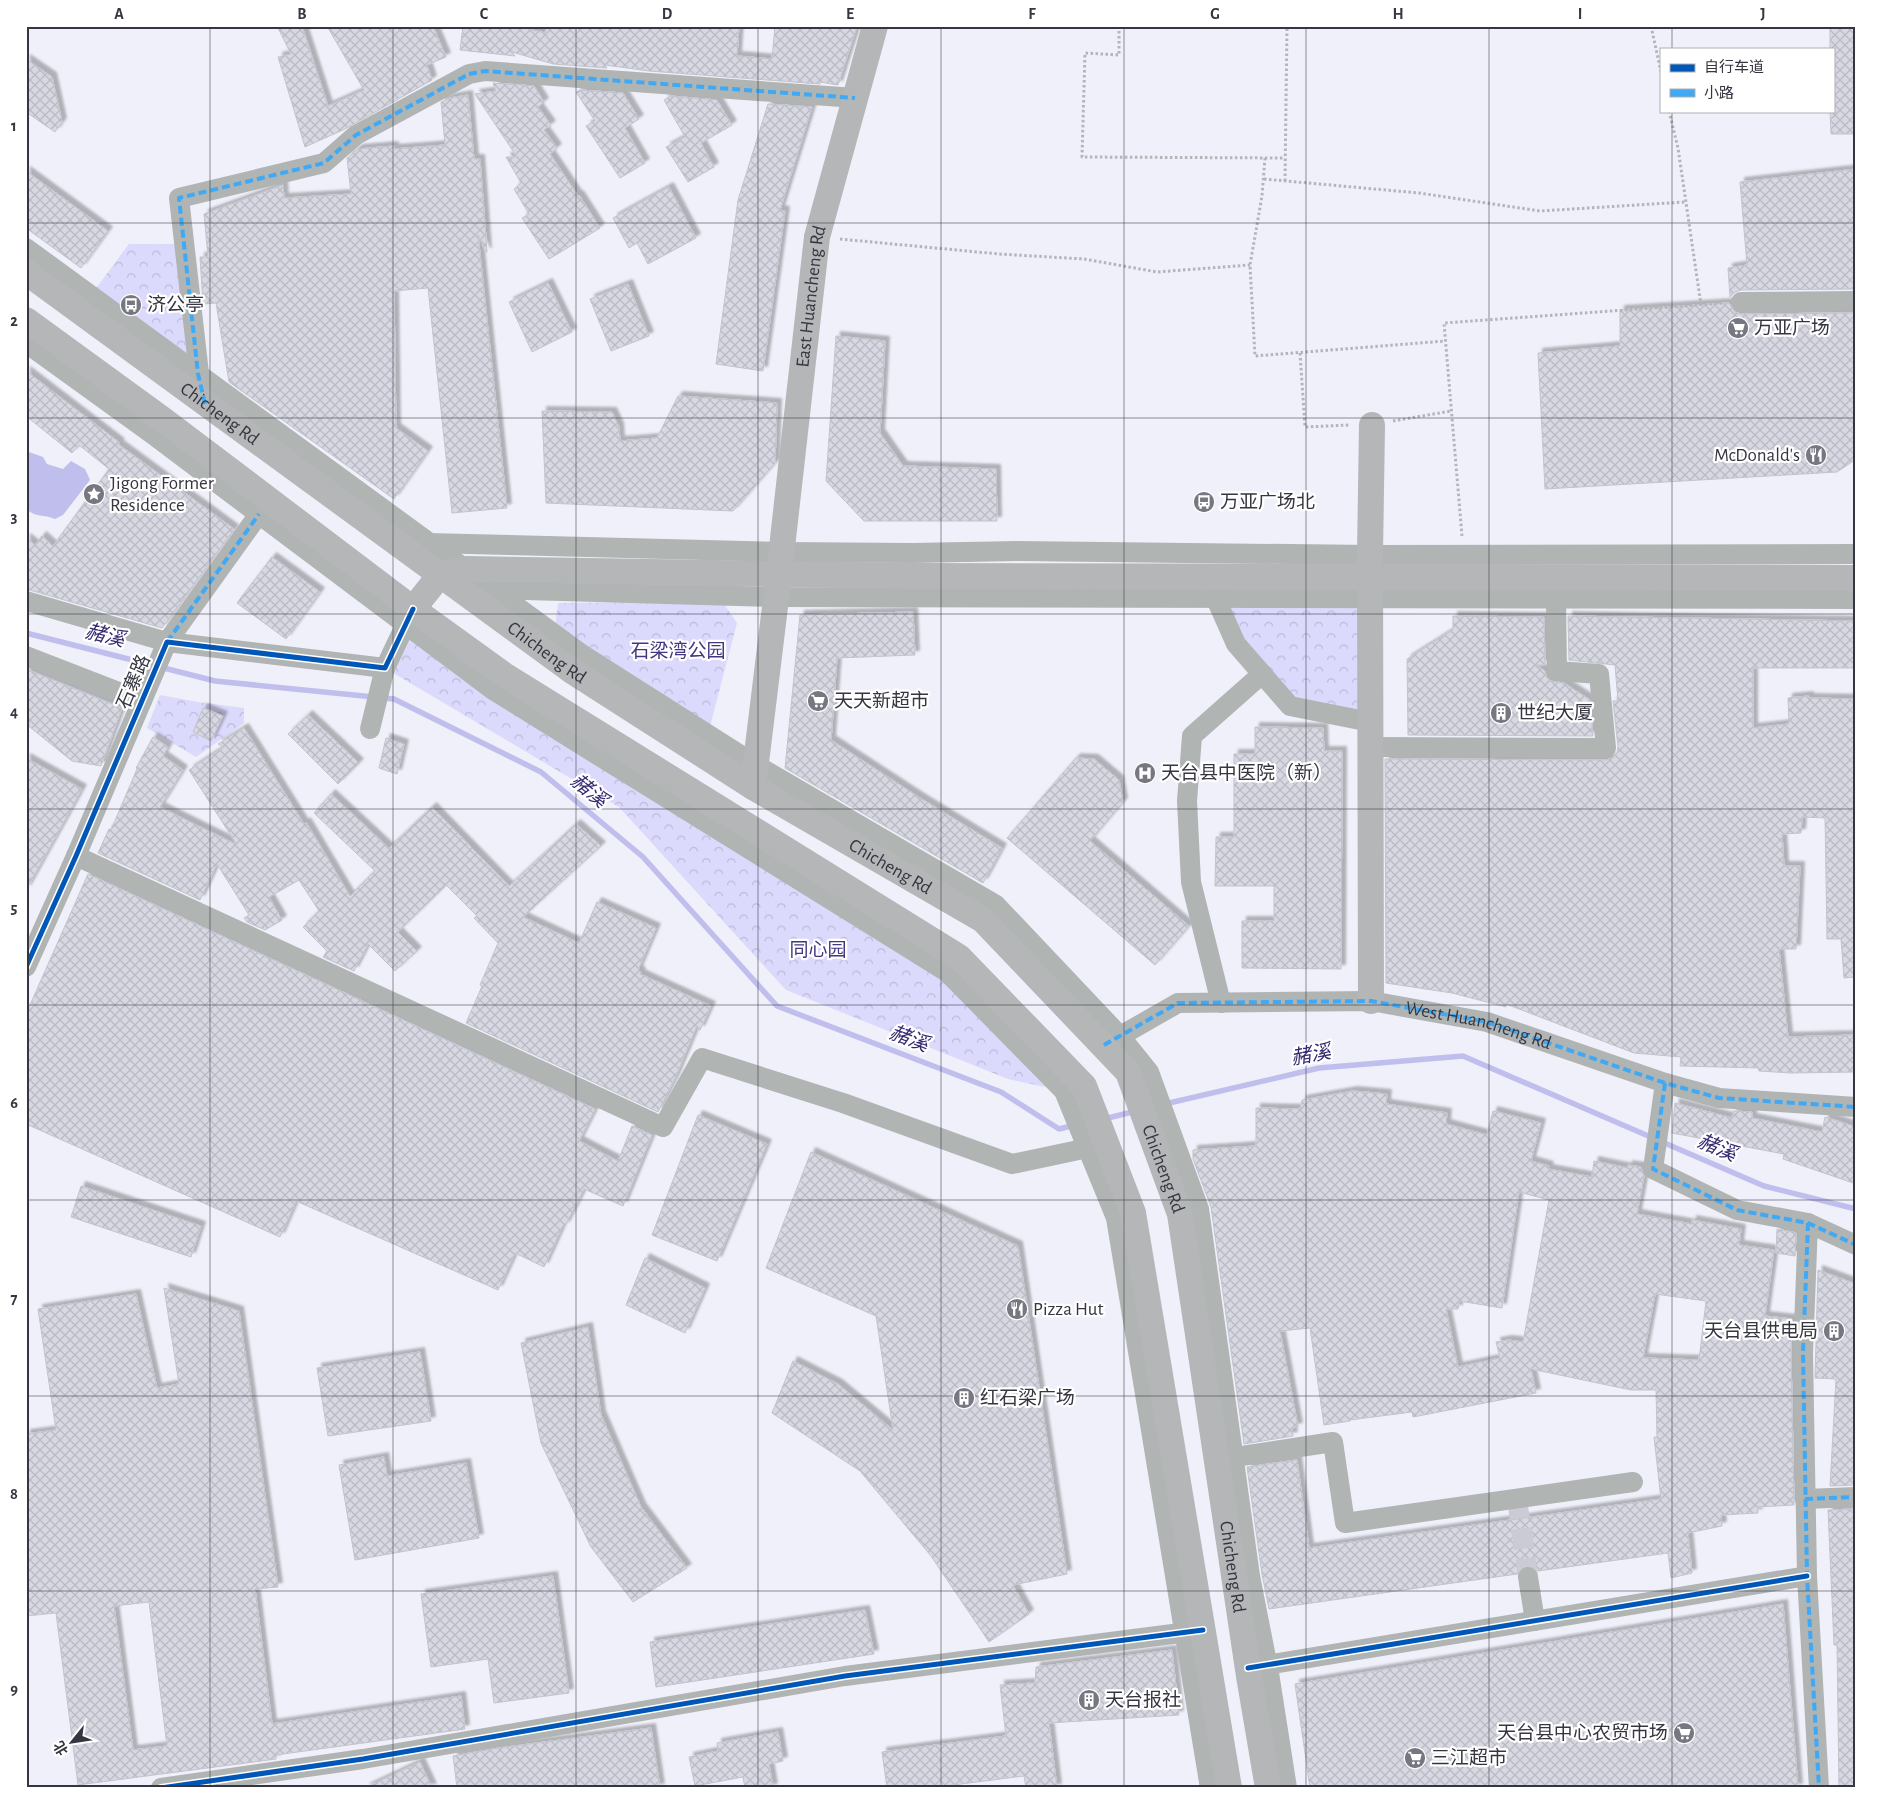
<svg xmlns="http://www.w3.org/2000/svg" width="1882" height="1814" font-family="'Alegreya Sans','Noto Sans SC',sans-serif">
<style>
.park{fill:url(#park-crowns)}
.water{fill:#c0beed}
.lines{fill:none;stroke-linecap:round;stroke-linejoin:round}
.stream{stroke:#c0beed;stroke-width:5.5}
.building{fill:url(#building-cross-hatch);stroke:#c3c3cd;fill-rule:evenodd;filter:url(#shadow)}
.minor-tunnel{stroke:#cbcbd5;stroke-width:20;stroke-dasharray:20 10;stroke-linecap:butt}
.path{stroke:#b4b5b9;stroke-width:3;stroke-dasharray:2.5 2.5;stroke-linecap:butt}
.minor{stroke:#b0b4b3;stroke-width:20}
.major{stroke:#b4b6b8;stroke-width:26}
.quiet{stroke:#3fa9f5;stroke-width:4;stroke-dasharray:8 4;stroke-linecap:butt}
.cycleway-casing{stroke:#fff;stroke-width:8}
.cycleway{stroke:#0057b8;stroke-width:5}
.grid{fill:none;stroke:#363641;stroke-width:1;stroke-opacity:0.55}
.labels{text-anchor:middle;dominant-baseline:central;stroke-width:4.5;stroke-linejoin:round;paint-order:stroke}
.street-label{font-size:19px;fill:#363641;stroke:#fff}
.poi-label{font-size:19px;fill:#363641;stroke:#fff;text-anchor:start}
.park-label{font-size:19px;fill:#423780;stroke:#fff}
.water-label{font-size:20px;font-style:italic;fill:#352970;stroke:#fff}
.neatline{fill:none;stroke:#363641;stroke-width:2}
.grid-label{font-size:16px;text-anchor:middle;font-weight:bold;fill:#363641}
</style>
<defs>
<pattern id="park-crowns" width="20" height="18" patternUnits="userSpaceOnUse" patternTransform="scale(1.25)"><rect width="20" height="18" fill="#dbd9fc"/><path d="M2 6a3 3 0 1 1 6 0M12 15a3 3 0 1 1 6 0" fill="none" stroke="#bdbbd9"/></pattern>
<pattern id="building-cross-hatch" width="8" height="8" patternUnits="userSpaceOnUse" patternTransform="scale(1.25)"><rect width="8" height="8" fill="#d8d8e3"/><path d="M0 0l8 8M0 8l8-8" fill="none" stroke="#babac4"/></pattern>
<filter id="shadow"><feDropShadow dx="4.5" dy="-4.5" stdDeviation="1" flood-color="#0004"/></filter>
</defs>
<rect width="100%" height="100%" fill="#f0f0fa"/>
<!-- park -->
<g class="park">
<polygon points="129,244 184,244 198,374 91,295"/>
<polygon points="1370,598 1370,722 1290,706 1216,599"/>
<polygon points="722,601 737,623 708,734 555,628 558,603"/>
<polygon points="406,625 947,972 1064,1091 1008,1079 786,990 619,807 385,668"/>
<polygon points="160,695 198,702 244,708 244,723 196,757 147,728"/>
</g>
<!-- water -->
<path class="water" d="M 29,452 L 43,457 L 47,464 L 63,469 L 71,461 L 85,469 L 90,480 L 63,515 L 55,519 C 43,514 37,518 26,509 L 26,456 Z"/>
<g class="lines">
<!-- stream -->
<g class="stream">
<polyline points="26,633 215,681 394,699 541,772 643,857 777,1006 1001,1092 1059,1129 1075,1125"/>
<polyline points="1165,1104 1319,1068 1463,1056 1764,1186 1856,1209"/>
<polyline points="1104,1119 1136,1111"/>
</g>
</g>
<!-- building -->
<g class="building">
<polygon points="277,26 302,26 328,106 364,90 327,26 433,26 446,57 427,65 432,80 345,129 305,147 278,57 291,54"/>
<polygon points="463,26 516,26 545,33 547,26 739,26 737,56 772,59 775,26 857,26 838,85 820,82 820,84 649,71 605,65 607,68 553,64 512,52 515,56 460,50"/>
<polygon points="1830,26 1856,26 1856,134 1831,134 1830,111 1833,111 1833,49 1830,49"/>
<polygon points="26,59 52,77 62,122 55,132 26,112"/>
<polygon points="493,83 534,86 544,102 538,107 551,125 544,130 557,148 550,154 578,196 579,195 600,228 549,259 522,218 529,214 514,189 521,183 506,157 517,157 475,94 496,91"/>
<polygon points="580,90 623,93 639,119 625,128 645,163 620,178 586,126 595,121 576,92"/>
<polygon points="468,95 474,159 480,159 487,252 486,252 478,235 507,508 452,513 428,288 394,291 396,428 428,451 394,499 229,382 216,303 203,304 200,257 208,257 204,214 283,185 284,198 351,194 347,158 358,149 394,146 394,149 445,145 441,102 450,98"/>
<polygon points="670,96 717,100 732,125 701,143 714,167 688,182 666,147 685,137 664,100"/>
<polygon points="768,104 812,107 780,210 785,211 763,371 716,364 738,200"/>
<polygon points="1856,169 1856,289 1741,290 1735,292 1730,297 1728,268 1747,265 1740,182"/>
<polygon points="26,171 108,231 81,268 26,228"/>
<polygon points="669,187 696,238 648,264 637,243 629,248 613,218"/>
<polygon points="548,283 572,332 532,352 509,302"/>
<polygon points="628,284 649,336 611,351 590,299"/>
<polygon points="1729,303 1735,312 1741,314 1856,313 1856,459 1837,472 1545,489 1538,353 1620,346 1620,310"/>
<polygon points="836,336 885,341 880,433 903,466 996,469 997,521 864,521 826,481"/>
<polygon points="26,371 120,443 118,444 234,529 162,628 26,589 26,538 35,545 42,536 53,546 109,469 79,445 72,453 26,416"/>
<polygon points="678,396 777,403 775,463 733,511 546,503 542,411 612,412 619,427 620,441 657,438"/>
<polygon points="272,557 320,592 286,639 237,603"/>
<polygon points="913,612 915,655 837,658 831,740 920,798 1002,848 983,883 785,768 800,615"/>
<polygon points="1453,616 1544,617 1545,665 1536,665 1545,671 1546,676 1550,681 1564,683 1590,700 1593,736 1408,735 1407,659 1453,630"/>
<polygon points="1568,616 1856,621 1856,668 1753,668 1753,728 1789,724 1788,698 1809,696 1809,698 1856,699 1856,977 1844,978 1841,939 1827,939 1825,818 1802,817 1801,833 1782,834 1784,866 1800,866 1796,949 1779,949 1788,1037 1856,1035 1856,1072 1791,1073 1759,1071 1758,1068 1680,1066 1681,1057 1634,1053 1506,1004 1506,1007 1452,993 1386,983 1385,759 1606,760 1613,758 1617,753 1618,747 1613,701 1618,701 1615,665 1569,660"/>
<polygon points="26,669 122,708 101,766 72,761 26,724"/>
<polygon points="203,708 223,716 211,741 193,732"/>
<polygon points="308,715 359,763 338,784 288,734"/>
<polygon points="1255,727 1323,728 1324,751 1342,751 1341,969 1242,968 1242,921 1274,921 1274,886 1215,886 1216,837 1234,837 1234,754 1255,754"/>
<polygon points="244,728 304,824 306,822 350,896 375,871 314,813 331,794 389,848 432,807 509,886 576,824 601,846 523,917 579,943 597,902 656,928 638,970 641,972 640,974 711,1006 700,1030 696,1028 676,1076 658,1112 466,1023 482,986 480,985 498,943 474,918 477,916 446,885 398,932 417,951 395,971 368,944 354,971 323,957 327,951 303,927 319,911 299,880 269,897 282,920 265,930 247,922 244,918 249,915 217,864 200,900 98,853 109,829 111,830 137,769 136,768 153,737 168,747 163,756 183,770 160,807 237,845 189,770 224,747 218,744"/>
<polygon points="386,738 404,744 397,774 379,768"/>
<polygon points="26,758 82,789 26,890"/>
<polygon points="1076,758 1094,759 1119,780 1123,802 1090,841 1189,926 1155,965 1007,838"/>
<polygon points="88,874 595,1109 579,1141 618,1161 632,1126 652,1135 623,1206 584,1189 565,1226 563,1225 544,1267 515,1253 498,1290 296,1201 280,1237 26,1124 26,1014"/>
<path d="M 1353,1091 L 1387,1094 L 1386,1104 L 1447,1113 L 1446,1124 L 1487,1135 L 1493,1111 L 1541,1123 L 1531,1161 L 1549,1166 L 1548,1169 L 1592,1177 L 1594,1161 L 1628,1168 L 1628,1165 L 1641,1167 L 1644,1176 L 1637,1214 L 1692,1224 L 1692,1220 L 1741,1229 L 1739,1245 L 1774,1250 L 1765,1316 L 1792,1319 L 1791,1353 L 1794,1505 L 1758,1507 L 1758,1513 L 1721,1515 L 1722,1526 L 1688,1533 L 1692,1573 L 1671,1578 L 1668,1553 L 1538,1571 L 1533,1566 L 1527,1565 L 1520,1568 L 1517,1574 L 1269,1609 L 1262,1574 L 1247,1467 L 1297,1460 L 1309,1548 L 1661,1499 L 1654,1437 L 1657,1437 L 1656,1390 L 1631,1390 L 1531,1369 L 1536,1393 L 1413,1417 L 1412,1412 L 1350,1420 L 1350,1421 L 1324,1425 L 1310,1328 L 1280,1331 L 1298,1427 L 1292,1428 L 1293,1436 L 1244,1444 L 1211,1207 L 1193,1159 L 1193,1150 L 1256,1146 L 1256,1108 L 1300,1109 L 1302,1100 ZM 1519,1192 L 1549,1200 L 1523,1342 L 1508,1340 L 1496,1342 L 1500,1358 L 1458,1367 L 1446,1309 L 1458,1309 L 1459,1301 L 1502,1308 ZM 1655,1294 L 1706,1301 L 1699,1360 L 1643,1358 Z"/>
<polygon points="1675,1103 1732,1118 1733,1111 1752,1112 1752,1118 1822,1132 1825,1117 1856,1127 1856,1184 1783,1159 1784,1154 1672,1133"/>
<polygon points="698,1115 767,1144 717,1261 652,1235"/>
<polygon points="811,1152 1018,1246 1067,1574 1013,1585 1029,1614 989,1642 931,1556 860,1471 772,1413 793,1361 838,1384 893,1430 876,1316 766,1268"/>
<polygon points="81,1186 201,1226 191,1257 71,1217"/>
<polygon points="1777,1229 1796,1233 1795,1256 1776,1253"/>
<polygon points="645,1258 705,1288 685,1333 626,1305"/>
<polygon points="1818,1270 1856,1284 1856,1485 1830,1486 1836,1379 1815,1378"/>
<path d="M 164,1288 L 239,1311 L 278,1587 L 255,1589 L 272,1724 L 461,1696 L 465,1729 L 276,1755 L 276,1759 L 78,1785 L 56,1613 L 26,1616 L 26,1434 L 56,1430 L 38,1309 L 136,1294 L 157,1388 L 179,1384 ZM 149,1602 L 167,1746 L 133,1750 L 114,1606 Z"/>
<polygon points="588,1327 601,1415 641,1507 687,1568 633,1602 591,1547 541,1443 521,1343"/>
<polygon points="420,1352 431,1421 328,1436 317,1368"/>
<polygon points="384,1457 387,1476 466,1463 479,1538 355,1560 339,1465"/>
<polygon points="1856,1509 1856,1788 1839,1788 1837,1645 1834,1645 1828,1510"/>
<polygon points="553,1576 569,1693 494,1703 488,1659 431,1667 421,1594"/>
<polygon points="1783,1604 1798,1788 1310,1788 1295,1684"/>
<polygon points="865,1610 874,1654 656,1687 650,1642"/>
<polygon points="1172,1650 1179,1715 1049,1723 1057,1788 1026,1788 1024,1776 930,1788 887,1788 882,1752 1006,1736 1000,1685 1035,1683 1036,1667"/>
<polygon points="651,1728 660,1788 477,1788 477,1785 457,1788 453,1756 499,1748"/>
<polygon points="778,1732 783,1761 769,1764 773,1788 745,1788 743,1777 695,1786 689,1757 718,1751 717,1743"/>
<polygon points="420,1762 432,1788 365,1788"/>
</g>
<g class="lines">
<!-- minor-tunnel -->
<polyline class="minor-tunnel" points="1517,1499 1528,1577"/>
<!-- path -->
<g class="path">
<polyline points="1119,26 1119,55 1085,53 1082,157 1285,158"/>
<polyline points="1651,26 1661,72"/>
<polyline points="1669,111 1678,148 1701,305"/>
<polyline points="1265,158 1262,196 1250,265 1255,356 1445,341"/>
<polyline points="1264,179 1419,193 1540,211 1685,202"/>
<polyline points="1285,181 1287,26"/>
<polyline points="840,239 999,254 1084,259 1157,272 1250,265"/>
<polyline points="1300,353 1305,427 1349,425"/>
<polyline points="1393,421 1451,411"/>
<polyline points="1462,536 1444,323 1723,303"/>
</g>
<!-- minor -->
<g class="minor">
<polyline points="26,248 583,655 756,765 996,905 1120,1036 1149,1072 1199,1209 1250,1576 1269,1673 1287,1788"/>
<polyline points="1741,302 1856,301"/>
<polyline points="26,343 152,434 493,690 947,972 1064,1091 1116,1218 1210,1788"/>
<polyline points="200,382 179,198 324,163 356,135 469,74 485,71 855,98"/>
<polyline points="427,543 782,552 912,553 1018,551 1370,555 1856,554"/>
<polyline points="493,589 777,597 1856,599"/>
<polyline points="1216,599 1236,644 1290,706 1370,722"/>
<polyline points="26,601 167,642 385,668 411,613"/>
<polyline points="26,656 142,701"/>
<polyline points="370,729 385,668"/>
<polyline points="1370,747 1606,748 1599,674 1557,671 1556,598"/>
<polyline points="76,856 663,1127 702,1058 843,1103 1012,1164 1088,1148"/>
<polyline points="26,967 76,856 167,642 259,514"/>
<polyline points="1221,1003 1191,882 1187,801 1192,736 1262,674"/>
<path id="s1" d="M 1108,1043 L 1178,1003 L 1371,1001 L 1487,1022 L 1665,1083 L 1719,1098 L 1856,1107"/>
<polyline points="1665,1083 1653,1169 1737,1210 1808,1223 1856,1245"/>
<polyline points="1808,1223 1803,1353 1807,1576 1819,1788"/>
<polyline points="1222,1459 1333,1442 1345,1523 1633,1482"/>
<polyline points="1805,1499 1856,1497"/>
<polyline points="1528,1577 1535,1621"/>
<polyline points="1254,1667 1807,1576"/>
<polyline points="161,1788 363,1759 845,1676 1196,1631"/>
</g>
<!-- major -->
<g class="major">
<path id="s2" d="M 26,272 L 572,671 L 753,787 L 983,920 L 1128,1072 L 1180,1214 L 1249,1676 L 1268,1788"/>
<polyline points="26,320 162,419 413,609 504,675 959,957 1084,1086 1133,1213 1229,1788"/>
<polyline points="413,609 440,575 467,569 912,576 1856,578"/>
<path id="s3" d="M 753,787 L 779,574 L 817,237 L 875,26"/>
<polyline points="1371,1001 1370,555 1372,425"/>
</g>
<!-- quiet -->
<g class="quiet">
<polyline points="205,404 198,374 179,198 324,163 356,135 469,74 485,71 855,98"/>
<polyline points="167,642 259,514"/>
<polyline points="1104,1045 1178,1003 1371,1001 1487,1022 1665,1083 1719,1098 1856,1107"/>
<polyline points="1665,1083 1653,1169 1737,1210 1808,1223 1856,1245"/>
<polyline points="1808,1223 1803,1353 1807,1576 1819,1788"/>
<polyline points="1805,1499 1856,1497"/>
</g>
<!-- cycleway casing -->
<g class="cycleway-casing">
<g id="cycleway">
<polyline points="26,967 76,856 167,642 385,668 413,609"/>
<polyline points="1248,1668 1807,1576"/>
<polyline points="161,1788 363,1759 845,1676 1203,1630"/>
</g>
</g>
<!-- cycleway -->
<use href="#cycleway" class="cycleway"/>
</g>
<!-- grid -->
<path class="grid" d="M 210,26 L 210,1788M 393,26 L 393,1788M 576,26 L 576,1788M 758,26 L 758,1788M 941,26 L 941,1788M 1124,26 L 1124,1788M 1306,26 L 1306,1788M 1489,26 L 1489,1788M 1672,26 L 1672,49M 1672,111 L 1672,1788M 26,223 L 1856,223M 26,418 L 1856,418M 26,614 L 1856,614M 26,809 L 1856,809M 26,1005 L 1856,1005M 26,1200 L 1856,1200M 26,1396 L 1856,1396M 26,1591 L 1856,1591"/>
<!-- icons -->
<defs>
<g id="bus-disc" transform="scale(1.125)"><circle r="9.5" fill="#777782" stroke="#fff"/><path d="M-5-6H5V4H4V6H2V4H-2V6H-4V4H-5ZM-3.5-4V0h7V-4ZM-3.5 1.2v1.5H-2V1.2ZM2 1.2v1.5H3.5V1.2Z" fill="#fff"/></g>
<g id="supermarket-disc" transform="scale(1.125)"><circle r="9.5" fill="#777782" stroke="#fff"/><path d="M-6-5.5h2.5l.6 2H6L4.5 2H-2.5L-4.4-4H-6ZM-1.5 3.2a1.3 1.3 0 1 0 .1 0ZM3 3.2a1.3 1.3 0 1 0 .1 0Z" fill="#fff"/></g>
<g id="restaurant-disc" transform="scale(1.125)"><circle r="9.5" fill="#777782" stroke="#fff"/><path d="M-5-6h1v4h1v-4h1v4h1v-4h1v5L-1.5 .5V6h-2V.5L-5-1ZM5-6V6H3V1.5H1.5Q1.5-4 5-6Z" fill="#fff"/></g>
<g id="sight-disc" transform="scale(1.125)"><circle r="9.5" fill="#777782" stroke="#fff"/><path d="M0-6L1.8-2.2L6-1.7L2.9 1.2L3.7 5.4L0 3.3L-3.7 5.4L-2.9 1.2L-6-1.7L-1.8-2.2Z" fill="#fff"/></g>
<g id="building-disc" transform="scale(1.125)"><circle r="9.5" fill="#777782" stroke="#fff"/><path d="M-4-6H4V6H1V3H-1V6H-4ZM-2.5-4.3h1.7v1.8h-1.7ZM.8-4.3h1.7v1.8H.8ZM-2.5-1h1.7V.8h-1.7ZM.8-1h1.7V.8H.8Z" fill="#fff"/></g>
<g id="hospital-disc" transform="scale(1.125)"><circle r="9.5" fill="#777782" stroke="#fff"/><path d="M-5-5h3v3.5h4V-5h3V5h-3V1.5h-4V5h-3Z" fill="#fff"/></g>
</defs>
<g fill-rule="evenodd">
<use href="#bus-disc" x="131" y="305"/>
<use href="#supermarket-disc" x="1738" y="328"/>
<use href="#restaurant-disc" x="1816" y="455"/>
<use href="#sight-disc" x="94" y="494"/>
<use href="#bus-disc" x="1204" y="502"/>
<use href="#supermarket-disc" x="818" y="701"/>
<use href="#building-disc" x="1501" y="713"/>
<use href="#hospital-disc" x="1145" y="773"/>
<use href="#restaurant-disc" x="1017" y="1309"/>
<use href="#building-disc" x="1834" y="1331"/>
<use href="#building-disc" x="964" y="1398"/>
<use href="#building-disc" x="1089" y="1700"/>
<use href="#supermarket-disc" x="1684" y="1733"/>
<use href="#supermarket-disc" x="1415" y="1758"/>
</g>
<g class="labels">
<!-- street labels -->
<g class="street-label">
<text stroke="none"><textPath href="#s3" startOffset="494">East Huancheng Rd</textPath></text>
<text stroke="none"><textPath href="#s2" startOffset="240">Chicheng Rd</textPath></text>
<text stroke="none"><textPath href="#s2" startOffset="645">Chicheng Rd</textPath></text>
<text transform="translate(134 682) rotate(-67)">石寨路</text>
<text stroke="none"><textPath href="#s2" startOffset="1050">Chicheng Rd</textPath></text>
<text stroke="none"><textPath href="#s1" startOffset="384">West Huancheng Rd</textPath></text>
<text stroke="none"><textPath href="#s2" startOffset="1470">Chicheng Rd</textPath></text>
<text stroke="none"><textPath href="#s2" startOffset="1875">Chicheng Rd</textPath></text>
</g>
<!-- poi labels -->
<g class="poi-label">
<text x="147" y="305">济公亭</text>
<text x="1754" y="328">万亚广场</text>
<text x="1800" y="455" text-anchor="end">McDonald's</text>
<text x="110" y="483">Jigong Former<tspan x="110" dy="22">Residence</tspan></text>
<text x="1220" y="502">万亚广场北</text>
<text x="834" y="701">天天新超市</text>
<text x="1517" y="713">世纪大厦</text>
<text x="1161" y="773">天台县中医院（新）</text>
<text x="1033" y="1309">Pizza Hut</text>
<text x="1818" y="1331" text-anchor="end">天台县供电局</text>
<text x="980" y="1398">红石梁广场</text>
<text x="1105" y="1700">天台报社</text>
<text x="1668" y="1733" text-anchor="end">天台县中心农贸市场</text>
<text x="1431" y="1758">三江超市</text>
</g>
<!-- park labels -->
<g class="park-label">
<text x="678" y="651">石梁湾公园</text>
<text x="818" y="950">同心园</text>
</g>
<!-- water labels -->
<g class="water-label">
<text transform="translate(105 636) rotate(14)">赭溪</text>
<text transform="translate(589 791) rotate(40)">赭溪</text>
<text transform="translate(909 1039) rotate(21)">赭溪</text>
<text transform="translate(1311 1055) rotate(-10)">赭溪</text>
<text transform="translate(1717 1148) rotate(23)">赭溪</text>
</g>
</g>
<!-- border -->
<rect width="1882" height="1814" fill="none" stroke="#ffffff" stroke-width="55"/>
<!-- legend -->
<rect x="1660" y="48" width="175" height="65" fill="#ffffff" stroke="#afafb3"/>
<rect x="1670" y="64" width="25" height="8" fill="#0057b8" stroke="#afafb3"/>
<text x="1704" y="72" font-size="15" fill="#363641">自行车道</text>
<rect x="1670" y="89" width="25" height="8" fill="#3fa9f5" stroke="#afafb3"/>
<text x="1704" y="98" font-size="15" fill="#363641">小路</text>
<!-- north arrow -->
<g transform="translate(72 1742) rotate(240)" stroke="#ffffff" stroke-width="4" paint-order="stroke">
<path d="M0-4L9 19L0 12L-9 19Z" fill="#363641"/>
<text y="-8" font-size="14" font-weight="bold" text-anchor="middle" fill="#363641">北</text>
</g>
<rect x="28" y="28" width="1826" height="1758" class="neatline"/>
<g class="grid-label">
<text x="119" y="19">A</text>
<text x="302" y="19">B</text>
<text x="484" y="19">C</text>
<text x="667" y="19">D</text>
<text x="850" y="19">E</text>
<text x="1032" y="19">F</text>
<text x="1215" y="19">G</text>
<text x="1398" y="19">H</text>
<text x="1580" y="19">I</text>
<text x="1763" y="19">J</text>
<text x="14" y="131">1</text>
<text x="14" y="326">2</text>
<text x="14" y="522">3</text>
<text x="14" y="717">4</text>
<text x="14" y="913">5</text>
<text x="14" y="1108">6</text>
<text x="14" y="1304">7</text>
<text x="14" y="1499">8</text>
<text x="14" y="1694">9</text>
</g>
</svg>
